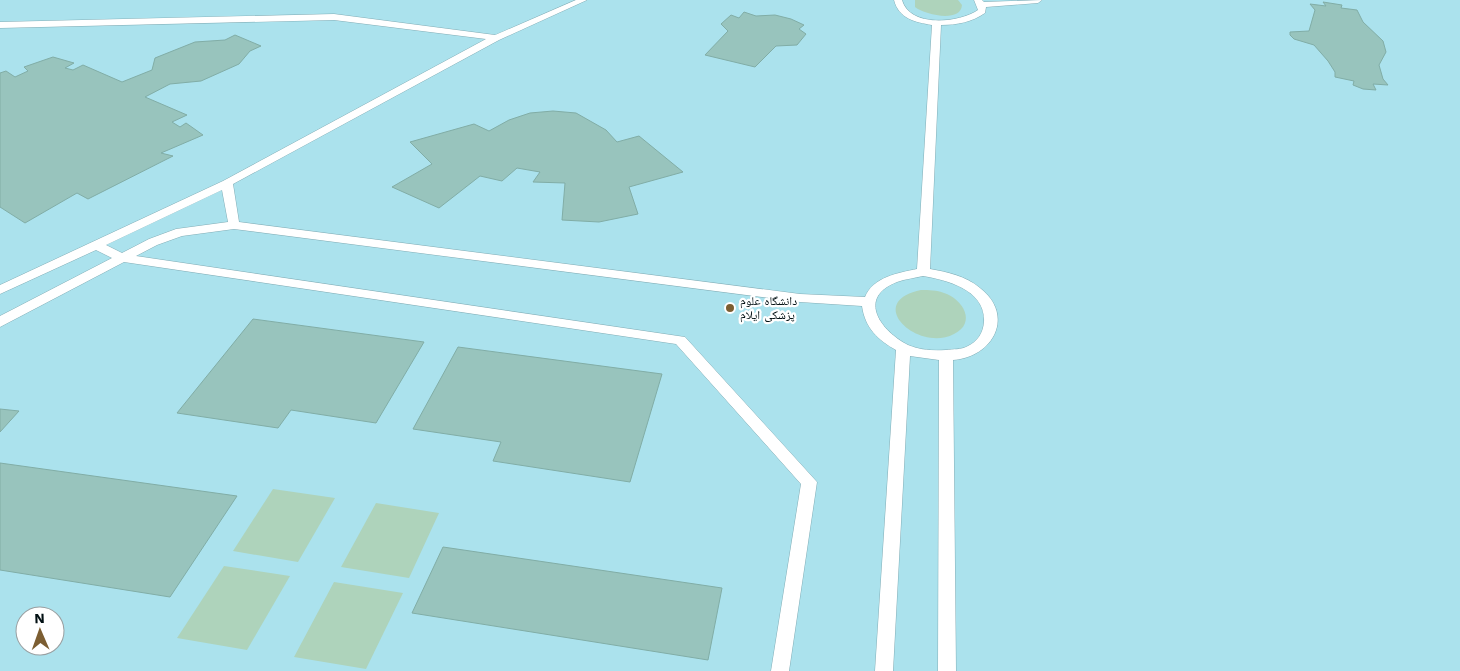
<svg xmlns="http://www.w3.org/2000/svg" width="1460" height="671" font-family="'Work Sans','Noto Naskh Arabic',sans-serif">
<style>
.built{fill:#abe2ed;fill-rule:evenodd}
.green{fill:#aed3bb}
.building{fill:#98c4bd;stroke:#81ada6}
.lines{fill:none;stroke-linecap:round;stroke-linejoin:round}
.lane-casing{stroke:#82adb6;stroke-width:1}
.lane{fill:#fff;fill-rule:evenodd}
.poi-dot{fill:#7c5e32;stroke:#fff;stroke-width:2}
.labels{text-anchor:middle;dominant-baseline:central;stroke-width:4.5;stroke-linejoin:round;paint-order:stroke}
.poi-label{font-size:12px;fill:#021013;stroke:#fff;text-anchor:start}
</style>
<rect width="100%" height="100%" fill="#c0edf6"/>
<!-- built -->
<path class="built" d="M 0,0 L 1460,0 L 1460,671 L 0,671 ZM 25,616 L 55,616 L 55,646 L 25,646 Z"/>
<!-- green -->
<g class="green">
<path d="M 915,0 L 958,0 L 962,5 C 961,23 925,15 915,7 Z"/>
<path d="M 921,290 C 929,290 937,290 944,293 C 963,299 977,323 954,334 C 918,353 863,302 921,290 Z"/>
<polygon points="273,489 335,498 298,562 233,551"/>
<polygon points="376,503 439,513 409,578 341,567"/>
<polygon points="224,566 290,576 247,650 177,638"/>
<polygon points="334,582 403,593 366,669 294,657"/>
</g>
<!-- building -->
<g class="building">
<polygon points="1323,2 1342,5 1341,8 1357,10 1363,22 1383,41 1386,52 1379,65 1383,79 1388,85 1373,84 1376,90 1363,89 1353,85 1354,81 1335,77 1335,72 1328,61 1314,45 1294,39 1290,35 1290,32 1309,31 1315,10 1310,4 1326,6"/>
<polygon points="744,12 756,16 775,15 791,19 804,25 799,29 806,34 797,45 776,46 755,67 705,55 728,31 721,24 731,15 739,18"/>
<polygon points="235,35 261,46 250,51 239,64 201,81 170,84 145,97 187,115 172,122 180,127 186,123 203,135 161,153 173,156 88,199 77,193 25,223 0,207 0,73 6,71 15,77 28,71 24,67 53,57 74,63 65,68 73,70 83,65 122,82 152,70 155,58 195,42 225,40"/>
<polygon points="553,111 576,113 606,130 617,142 639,136 683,172 629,187 638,214 599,222 562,220 565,183 533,182 540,172 517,168 502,181 480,176 439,208 392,187 432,164 410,142 474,124 489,131 509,120 530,113"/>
<polygon points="253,319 424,342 376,423 291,410 278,428 177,413"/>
<polygon points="458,347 662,374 630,482 493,461 501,442 413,429"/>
<polygon points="0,409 19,411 0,432"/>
<polygon points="0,463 237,496 170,597 0,570"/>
<polygon points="443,547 722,588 708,660 412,613"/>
</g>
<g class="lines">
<!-- lane casing -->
<g class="lane-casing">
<path id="lane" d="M 576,0 L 587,0 L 499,40 L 233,184 L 239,222 L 800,294 L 865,297 C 873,277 898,273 917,269 L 932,25 C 915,22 899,19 894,0 L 902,0 C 910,28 959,23 978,10 L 974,0 L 982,0 L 984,2 L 1042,0 L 1038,3 L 986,7 L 985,13 C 972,22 957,25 941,25 L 930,269 C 947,272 966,276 980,288 C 1015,315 994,357 953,360 L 956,671 L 938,671 L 939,360 L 910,356 L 893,671 L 875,671 L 896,350 C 878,340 865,328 862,306 L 800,302 L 234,229 L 182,236 L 157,245 L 136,256 L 685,337 L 817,482 L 789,671 L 771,671 L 801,484 L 676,344 L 124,262 L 0,327 L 0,316 L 112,258 L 96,250 L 0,294 L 0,285 L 223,181 L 486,39 L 334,20 L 0,28 L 0,22 L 334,14 L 495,35 ZM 222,190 L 228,222 L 176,229 L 149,239 L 122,253 L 106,245 ZM 923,276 C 947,280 986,290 984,322 C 983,333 978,341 968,346 C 961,350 953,349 946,350 C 933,351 920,350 908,345 C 881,331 856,298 897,282 C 905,279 915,278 923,276 Z"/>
</g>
<!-- lane -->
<use href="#lane" class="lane"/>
</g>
<!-- markers -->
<circle class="poi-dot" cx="730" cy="308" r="5"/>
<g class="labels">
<!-- poi labels -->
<g class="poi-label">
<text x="740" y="301">دانشگاه علوم<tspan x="740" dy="14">پزشکی ایلام</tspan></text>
</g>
</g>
<!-- north arrow -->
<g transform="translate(40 631) rotate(358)"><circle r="24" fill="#ffffff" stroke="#9a9fa1"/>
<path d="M0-4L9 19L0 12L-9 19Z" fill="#7c5e32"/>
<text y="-8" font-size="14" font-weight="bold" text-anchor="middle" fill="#021013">N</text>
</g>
</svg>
